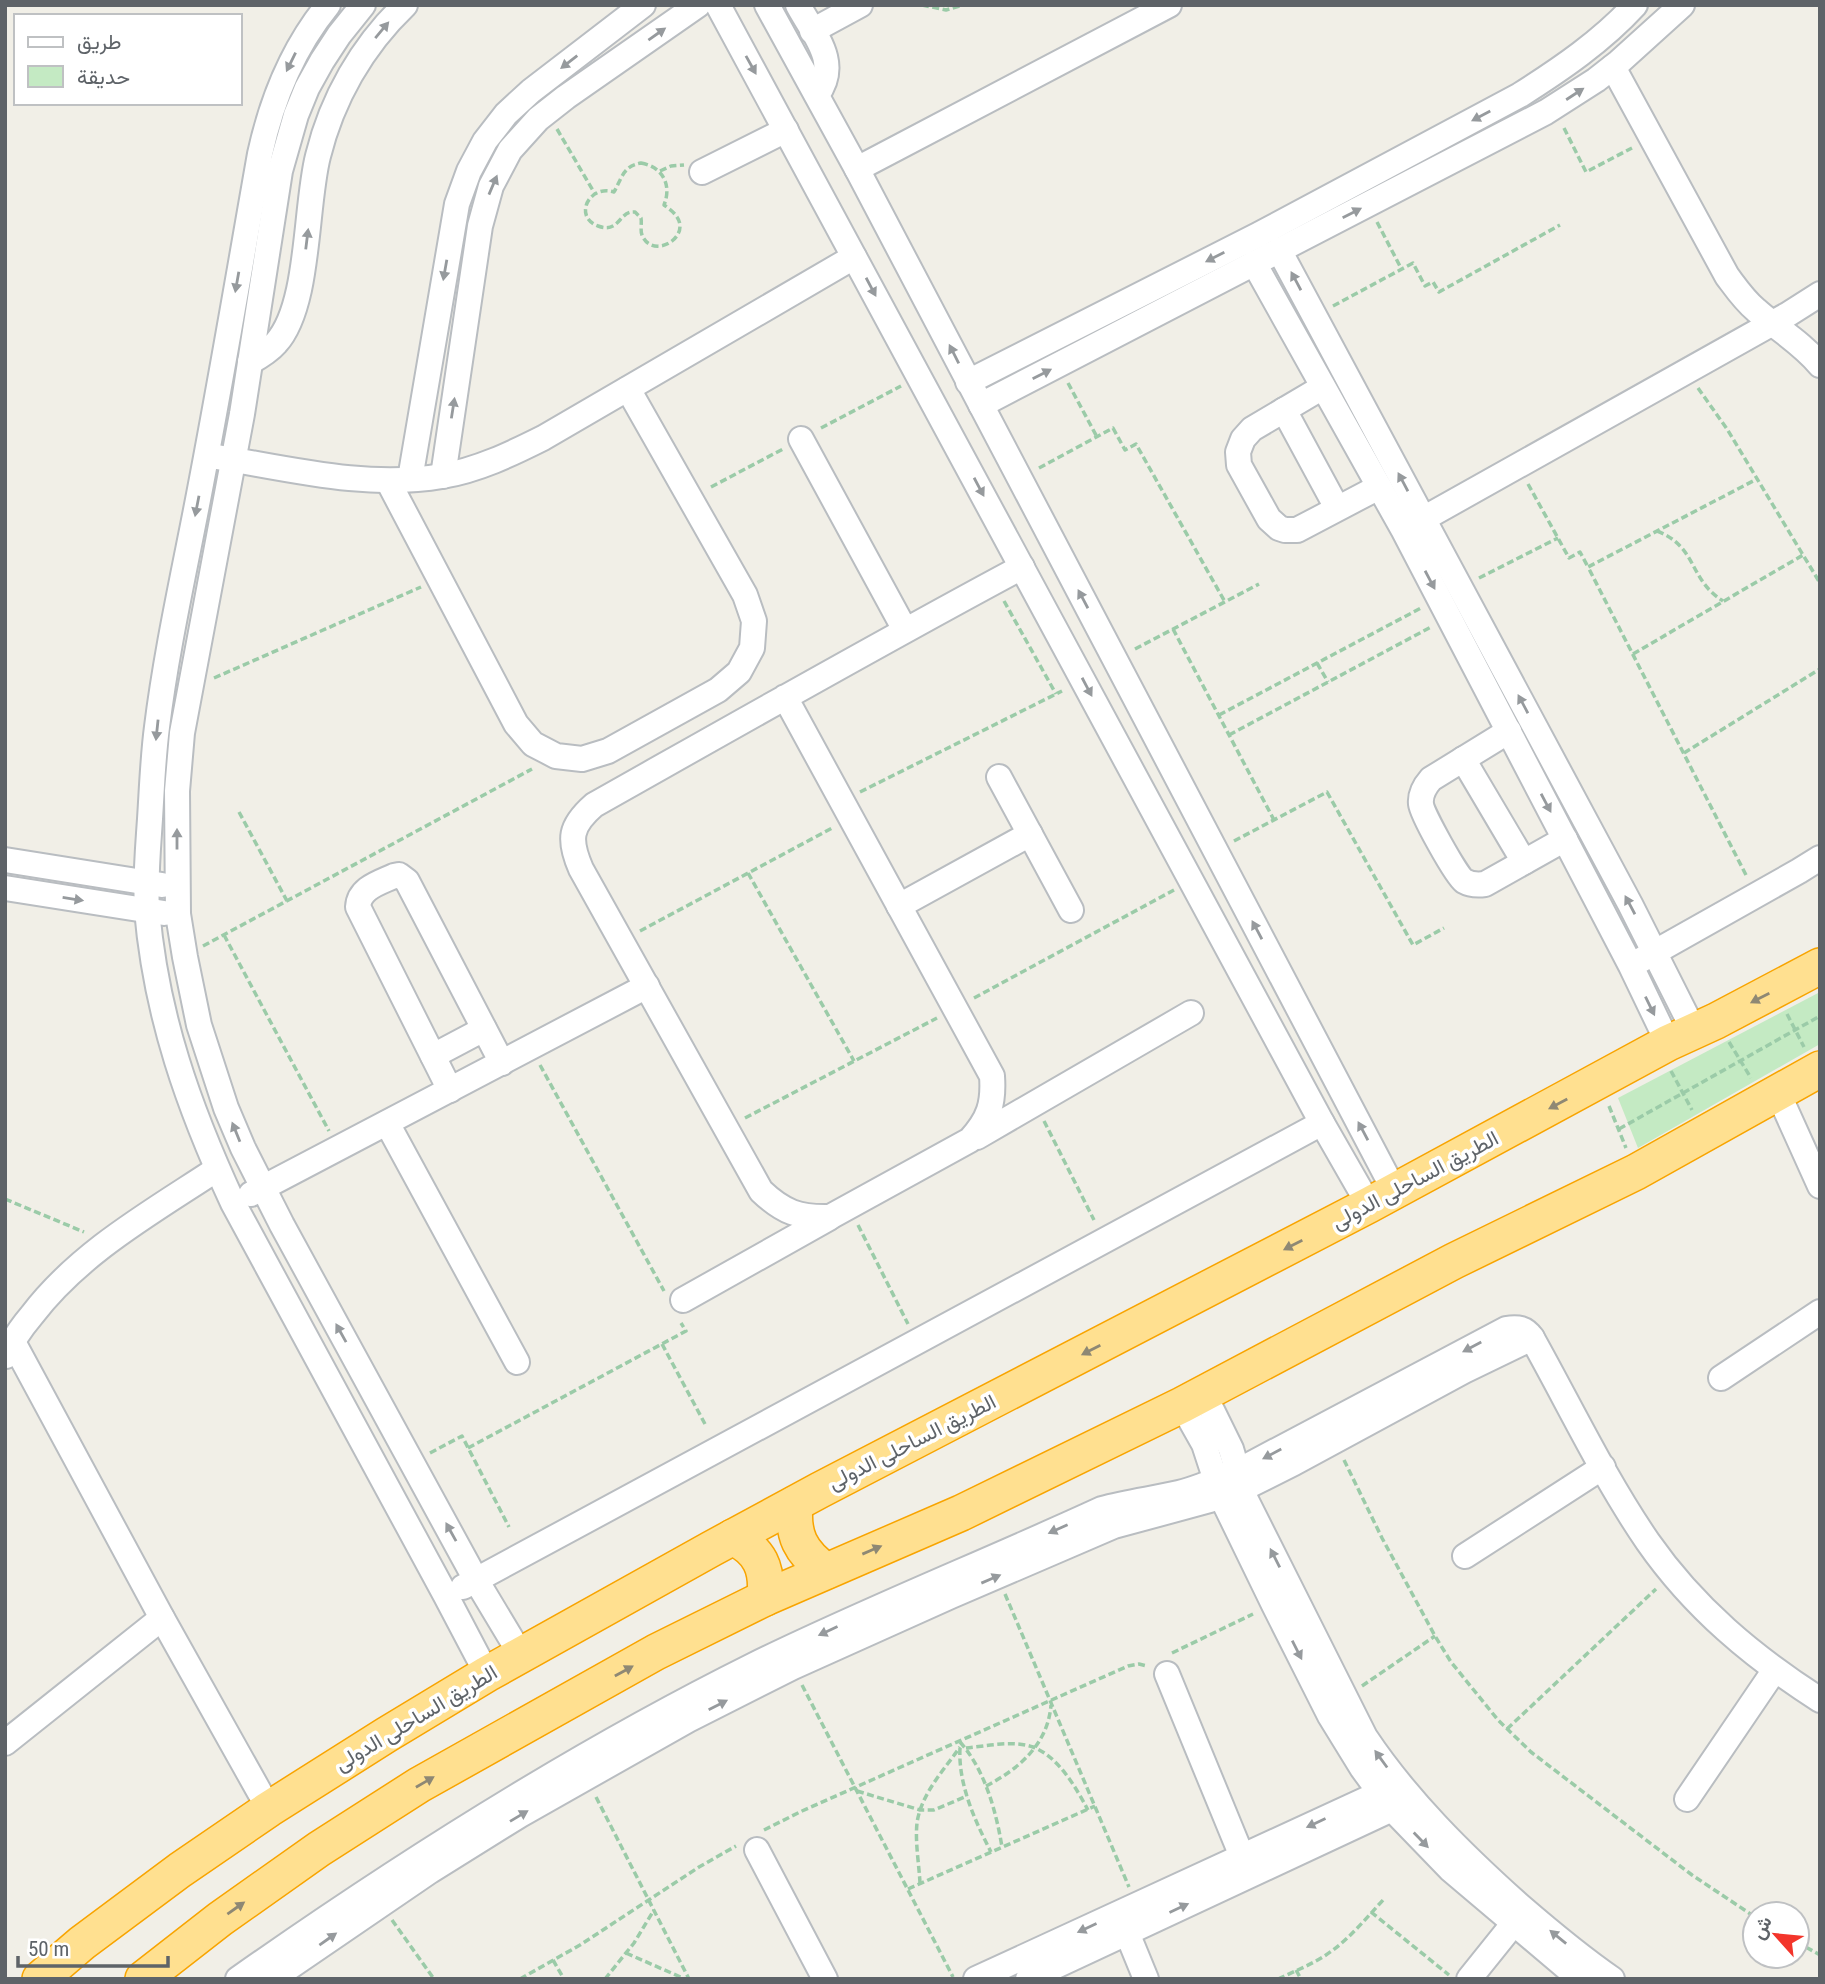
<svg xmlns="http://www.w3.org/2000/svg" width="1825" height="1984" font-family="'Roboto Condensed',Vazirmatn,sans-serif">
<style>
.green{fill:#c4eac3}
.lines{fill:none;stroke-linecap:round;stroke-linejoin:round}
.minor-casing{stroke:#b9bdc1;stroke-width:28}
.highway-casing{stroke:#f8a400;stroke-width:38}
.path{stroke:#9bcba8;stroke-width:3.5;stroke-dasharray:7 3.5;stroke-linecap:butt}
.minor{stroke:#fff;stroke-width:24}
.highway{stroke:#ffe090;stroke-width:35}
.oneway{fill:#969a9d}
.oneway2{fill:#8e8874}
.labels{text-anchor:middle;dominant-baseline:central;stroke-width:7;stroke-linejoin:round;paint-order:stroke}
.street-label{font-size:21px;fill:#5e6368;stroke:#fff}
</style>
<rect width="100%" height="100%" fill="#f1efe7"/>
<!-- green -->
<polygon class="green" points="1820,992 1820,1044 1638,1148 1618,1098"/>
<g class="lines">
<!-- minor casing -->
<g class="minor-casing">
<g id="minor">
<path d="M 328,5 C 292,49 272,99 260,154 C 239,273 219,392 196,510 C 182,582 166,654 157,727 C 153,757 152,788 150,819 C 148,849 145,880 147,910 C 156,1016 189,1108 233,1203 L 446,1596 L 487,1674"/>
<polyline points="363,5 339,35 322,61 307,88 296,115 280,171 242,414 182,733 177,791 178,914 185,957 199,1025 226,1108 243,1148 282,1225 476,1580 521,1655"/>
<polyline points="718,5 1322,1123 1369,1205"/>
<polyline points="767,5 857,169 1395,1192"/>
<path d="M 798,5 C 814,35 841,62 817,95"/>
<polyline points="812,31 860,5"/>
<path d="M 1613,67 L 1727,276 C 1736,288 1744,300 1756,310 C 1777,329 1801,342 1820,365"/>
<polyline points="857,169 1169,5"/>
<polyline points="702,172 786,130"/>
<polyline points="1279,250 1630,904 1694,1031"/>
<polyline points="1254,263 1404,531 1631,966 1668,1043"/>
<path d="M 250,362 C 259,357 269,351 276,343 C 310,306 305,206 318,156 C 332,99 362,46 405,5"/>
<path d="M 968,382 L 1258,235 L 1520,95 C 1561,69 1602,41 1635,5"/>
<polyline points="1323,387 1252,429 1243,439 1238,452 1239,465 1269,519 1279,528 1285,530 1297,530 1379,487"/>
<polyline points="981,405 1546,112 1596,80 1619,62 1682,5"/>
<polyline points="1284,410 1337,508"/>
<polyline points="801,439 905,630"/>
<path d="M 217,457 C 290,469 368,489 442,476 C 478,470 511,454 543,438 L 854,257"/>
<polyline points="443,476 480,226 491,186 510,150 538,119 566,97 698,5"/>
<polyline points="410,479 457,204 469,171 485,141 506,114 531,91 643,5"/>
<polyline points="388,481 516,724 533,744 556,756 582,759 608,751 718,690 739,672 752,648 754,621 745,595 628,389"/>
<polyline points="1423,519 1787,315 1820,294"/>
<path d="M 785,697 L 992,1076 C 994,1104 989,1119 970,1140 L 830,1217 C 799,1218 783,1212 761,1191 L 581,869 C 568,839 570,826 594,805 C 736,725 878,644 1022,567"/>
<path d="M 1509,731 L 1431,779 C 1424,787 1420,795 1421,804 C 1422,814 1456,875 1464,881 C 1471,885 1477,885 1485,884 L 1565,839"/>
<polyline points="1463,759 1524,862"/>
<polyline points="999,777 1071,910"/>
<polyline points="5,860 162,885"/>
<polyline points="5,888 164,913"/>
<polyline points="899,906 1030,834"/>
<polyline points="1641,960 1799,871 1820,858"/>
<polyline points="433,1056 484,1029"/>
<path d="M 450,1090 L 358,907 C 359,888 379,883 394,876 L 399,875 L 407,881 L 502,1063"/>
<polyline points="1778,1093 1820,1186"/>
<polyline points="387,1123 517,1362"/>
<polyline points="977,1137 1191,1013"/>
<polyline points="251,1194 647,986"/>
<polyline points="683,1300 829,1218"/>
<polyline points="12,1340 162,1618 269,1809"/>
<path d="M 6,1356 C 12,1340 21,1328 32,1315 C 80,1252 152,1212 217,1169"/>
<polyline points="1721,1378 1820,1312"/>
<path d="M 1204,1394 L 1231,1449 L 1246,1500 L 1365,1737 C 1407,1800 1463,1855 1520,1906 C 1549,1931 1580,1957 1612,1979"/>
<polyline points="1182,1405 1204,1444 1221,1496 1274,1605 1330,1716 1362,1768 1392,1809 1450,1869 1580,1979"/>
<polyline points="1465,1556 1603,1467"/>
<polyline points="463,1587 1322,1123"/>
<polyline points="1167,1674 1248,1871"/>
<polyline points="5,1743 162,1618"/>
<polyline points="1687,1799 1774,1671"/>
<polyline points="757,1850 825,1979"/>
<polyline points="1121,1918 1146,1979"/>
<path d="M 238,1979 C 403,1863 573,1755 754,1665 C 868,1609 987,1562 1102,1509 C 1127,1502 1153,1499 1179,1493 C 1199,1488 1217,1480 1236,1472 L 1506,1329 C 1518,1327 1525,1328 1532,1338 C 1570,1406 1604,1478 1648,1542 C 1694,1608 1753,1657 1820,1700"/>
<polyline points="272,1979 430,1871 520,1815 688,1720 793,1667 951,1596 1114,1526 1210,1500 1242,1489 1294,1463 1464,1371 1532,1338"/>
<polyline points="976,1979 1393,1787"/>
<polyline points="1028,1979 1405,1803"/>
<polyline points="1469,1979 1522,1913"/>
</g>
</g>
<!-- highway casing -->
<g class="highway-casing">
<g id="highway">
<path d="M 795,1504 C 792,1535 800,1552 826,1571"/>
<path d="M 733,1537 C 760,1551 768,1568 765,1598"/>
<polyline points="40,1979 82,1943 180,1870 269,1809 386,1735 487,1674 711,1549 820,1490 1369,1205 1668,1043 1716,1021 1820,966"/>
<polyline points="143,1979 220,1919 319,1849 419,1785 656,1652 765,1598 961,1513 1182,1405 1454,1261 1636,1172 1820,1069"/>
</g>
</g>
<!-- path -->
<g class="path">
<polyline points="922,5 946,10 963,5"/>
<polyline points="1564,128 1586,172 1632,148"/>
<polyline points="557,129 595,194"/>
<path d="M 641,163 C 663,167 672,185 664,205 C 668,208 674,212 677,217 C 691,238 652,260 642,235 C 640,230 642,223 641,218 L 635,212 C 619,210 620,234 598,226 C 573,217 589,184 614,192 C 622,178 623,166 641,163 Z"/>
<polyline points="660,171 671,166 684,165"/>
<polyline points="1377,222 1402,270"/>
<polyline points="1333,306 1413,263 1425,286 1433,282 1439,292 1560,225"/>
<polyline points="1068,383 1097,437"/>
<polyline points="1698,388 1727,429 1820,583"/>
<polyline points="821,428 901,386"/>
<polyline points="1039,468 1113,428 1125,450 1136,444 1225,602"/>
<polyline points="1528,484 1569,558 1580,552 1588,567"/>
<polyline points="711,487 783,449"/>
<path d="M 1657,531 C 1698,547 1688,579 1723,601"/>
<polyline points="1479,578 1558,538"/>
<polyline points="1004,601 1056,694"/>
<polyline points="1173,629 1274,820"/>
<polyline points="1135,649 1259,584"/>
<polyline points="1633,654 1803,555"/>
<polyline points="1317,663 1328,682"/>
<polyline points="214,678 421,587"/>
<polyline points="1219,715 1421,608"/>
<polyline points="1229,735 1431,627"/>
<polyline points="1684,753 1820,669"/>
<polyline points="860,792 1062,691"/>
<polyline points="239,812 287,901"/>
<polyline points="1234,841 1327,792 1413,945 1444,928"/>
<polyline points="748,873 854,1061"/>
<polyline points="1746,875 1588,567 1757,479"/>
<polyline points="640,931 834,827"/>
<polyline points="224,935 329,1131"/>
<polyline points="203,946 532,769"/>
<polyline points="974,998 1174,890"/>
<polyline points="1787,1014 1804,1047"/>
<polyline points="1729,1042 1751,1078"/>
<polyline points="540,1065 664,1291"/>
<polyline points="1671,1071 1692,1110"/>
<polyline points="1609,1106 1626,1148"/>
<polyline points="745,1118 937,1018"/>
<polyline points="1044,1121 1094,1220"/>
<polyline points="1619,1129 1820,1016"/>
<polyline points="5,1199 84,1232"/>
<polyline points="858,1225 908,1324"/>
<polyline points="662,1344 705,1424"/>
<polyline points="468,1448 686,1331 681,1323"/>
<polyline points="430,1453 462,1436 509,1527"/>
<polyline points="1344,1460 1382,1538 1435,1636 1451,1662 1498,1720 1531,1752 1692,1875 1755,1917"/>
<polyline points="1005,1594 1129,1887"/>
<polyline points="1172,1653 1253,1614"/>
<polyline points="802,1685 953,1977"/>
<polyline points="1362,1686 1435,1636"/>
<polyline points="1507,1729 1656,1589"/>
<path d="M 960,1742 C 985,1770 996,1811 1002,1847"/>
<path d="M 960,1748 C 958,1784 975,1821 991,1852"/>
<path d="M 966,1748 C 987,1746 1013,1740 1033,1747 C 1059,1757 1076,1788 1088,1810"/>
<path d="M 986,1786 C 1019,1769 1048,1744 1051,1705"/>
<polyline points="857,1791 920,1810 934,1810 967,1796"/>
<polyline points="596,1797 689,1979"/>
<polyline points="764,1830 802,1811 1128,1666 1139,1664 1147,1666"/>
<path d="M 920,1883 C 919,1864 915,1842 917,1823 C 921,1794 944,1770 960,1747"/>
<polyline points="908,1889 1095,1806"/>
<polyline points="1371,1912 1449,1975"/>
<polyline points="392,1920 434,1979"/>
<polyline points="1797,1942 1820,1955"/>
<polyline points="626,1953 685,1979"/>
<polyline points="553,1960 564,1979"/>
<polyline points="1296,1970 1301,1979"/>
<polyline points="520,1979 580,1945 699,1867 736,1846"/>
<polyline points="576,1979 583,1979"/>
<polyline points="605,1979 634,1943 654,1910"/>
<path d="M 1278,1979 C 1297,1970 1316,1963 1333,1950 C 1352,1936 1368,1916 1385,1898"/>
</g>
<!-- minor -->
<use href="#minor" class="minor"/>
<!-- highway -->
<use href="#highway" class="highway"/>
</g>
<!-- one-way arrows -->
<defs><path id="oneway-solid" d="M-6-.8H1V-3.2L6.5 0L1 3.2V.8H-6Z" transform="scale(1.75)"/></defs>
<g class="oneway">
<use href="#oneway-solid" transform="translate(382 30) rotate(-50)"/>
<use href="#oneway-solid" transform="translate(657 34) rotate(-35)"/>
<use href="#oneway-solid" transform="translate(291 62) rotate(116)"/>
<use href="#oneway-solid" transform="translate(569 62) rotate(142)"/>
<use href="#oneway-solid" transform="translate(751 65) rotate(61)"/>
<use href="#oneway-solid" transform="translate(1575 94) rotate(-33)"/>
<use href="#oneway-solid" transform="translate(1481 116) rotate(152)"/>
<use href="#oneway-solid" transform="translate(493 185) rotate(-67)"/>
<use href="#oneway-solid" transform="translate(1352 213) rotate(-27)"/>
<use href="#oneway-solid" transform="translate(307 239) rotate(-83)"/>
<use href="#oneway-solid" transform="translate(1215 257) rotate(153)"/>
<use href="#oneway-solid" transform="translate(445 270) rotate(100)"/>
<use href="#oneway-solid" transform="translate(1296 281) rotate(-118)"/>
<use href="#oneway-solid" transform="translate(237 282) rotate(100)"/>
<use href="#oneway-solid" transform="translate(871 287) rotate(62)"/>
<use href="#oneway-solid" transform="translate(954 354) rotate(-117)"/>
<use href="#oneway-solid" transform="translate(1042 374) rotate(-27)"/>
<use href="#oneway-solid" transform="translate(453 408) rotate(-81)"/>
<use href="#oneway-solid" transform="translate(1403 482) rotate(-118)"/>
<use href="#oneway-solid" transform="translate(979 487) rotate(62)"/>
<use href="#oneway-solid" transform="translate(197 506) rotate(101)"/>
<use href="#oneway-solid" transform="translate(1430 580) rotate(62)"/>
<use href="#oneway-solid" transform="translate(1083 599) rotate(-118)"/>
<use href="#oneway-solid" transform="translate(1087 687) rotate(62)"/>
<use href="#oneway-solid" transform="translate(1523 704) rotate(-118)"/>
<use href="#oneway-solid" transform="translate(157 730) rotate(96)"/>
<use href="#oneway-solid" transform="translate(1546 803) rotate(62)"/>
<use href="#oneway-solid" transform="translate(177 839) rotate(-90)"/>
<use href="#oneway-solid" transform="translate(73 899) rotate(9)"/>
<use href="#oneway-solid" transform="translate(1630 905) rotate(-118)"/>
<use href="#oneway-solid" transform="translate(1257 930) rotate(-118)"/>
<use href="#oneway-solid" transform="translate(1650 1006) rotate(64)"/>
<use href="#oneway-solid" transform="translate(1363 1131) rotate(-118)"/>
<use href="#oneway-solid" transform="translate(236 1132) rotate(-112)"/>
<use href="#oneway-solid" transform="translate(341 1333) rotate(-119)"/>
<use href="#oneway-solid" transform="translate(1472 1347) rotate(152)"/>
<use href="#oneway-solid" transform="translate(1272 1454) rotate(152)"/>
<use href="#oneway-solid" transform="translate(1058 1529) rotate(156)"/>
<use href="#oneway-solid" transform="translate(451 1532) rotate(-119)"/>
<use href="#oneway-solid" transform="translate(1275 1558) rotate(-117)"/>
<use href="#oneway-solid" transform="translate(991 1579) rotate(-23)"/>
<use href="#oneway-solid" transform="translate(828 1631) rotate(155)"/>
<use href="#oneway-solid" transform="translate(1297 1650) rotate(63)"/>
<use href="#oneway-solid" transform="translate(718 1705) rotate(-27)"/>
<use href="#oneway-solid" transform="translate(1381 1759) rotate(-126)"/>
<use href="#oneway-solid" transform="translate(519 1816) rotate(-31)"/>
<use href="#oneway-solid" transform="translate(1316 1823) rotate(155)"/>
<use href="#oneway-solid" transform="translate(1421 1840) rotate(46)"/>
<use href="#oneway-solid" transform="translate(1179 1908) rotate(-25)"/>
<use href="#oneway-solid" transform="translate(1087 1928) rotate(155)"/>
<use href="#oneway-solid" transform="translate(1558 1937) rotate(-141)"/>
<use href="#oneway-solid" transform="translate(328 1939) rotate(-35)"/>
</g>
<g class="oneway2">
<use href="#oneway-solid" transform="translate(1760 998) rotate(153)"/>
<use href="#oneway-solid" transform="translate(1558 1104) rotate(152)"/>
<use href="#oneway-solid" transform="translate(1293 1245) rotate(153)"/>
<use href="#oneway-solid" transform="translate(1091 1350) rotate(153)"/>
<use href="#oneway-solid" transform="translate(872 1550) rotate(-23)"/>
<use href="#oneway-solid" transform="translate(624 1671) rotate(-29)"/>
<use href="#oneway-solid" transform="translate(425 1782) rotate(-30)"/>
<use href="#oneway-solid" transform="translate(236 1908) rotate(-35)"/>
</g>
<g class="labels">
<!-- street labels -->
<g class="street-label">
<text transform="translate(1415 1180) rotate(-28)">الطريق الساحلى الدولى</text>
<text transform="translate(912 1442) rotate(-27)">الطريق الساحلى الدولى</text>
<text transform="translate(416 1718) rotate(-31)">الطريق الساحلى الدولى</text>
</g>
</g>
<!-- border -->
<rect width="1825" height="1984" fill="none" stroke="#5e6368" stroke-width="14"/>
<!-- legend -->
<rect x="14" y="14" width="228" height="91" fill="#ffffff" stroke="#bfc1c3" stroke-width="2"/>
<rect x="28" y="37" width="35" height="10" fill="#ffffff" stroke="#bfc1c3" stroke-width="2"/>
<text x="77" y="49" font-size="21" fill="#5e6368">طريق</text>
<rect x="28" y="66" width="35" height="21" fill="#c4eac3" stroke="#bfc1c3" stroke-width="2"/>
<text x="77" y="84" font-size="21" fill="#5e6368">حديقة</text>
<!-- north arrow -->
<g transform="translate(1776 1935) rotate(297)"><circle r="33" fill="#ffffff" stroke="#bfc1c3" stroke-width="2"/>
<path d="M0-5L12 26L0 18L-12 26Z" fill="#f3352b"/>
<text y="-10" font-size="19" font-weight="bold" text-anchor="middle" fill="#5e6368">ش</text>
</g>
<!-- scale -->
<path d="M18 1956v10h150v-10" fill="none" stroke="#5e6368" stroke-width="3.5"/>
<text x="28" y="1956" font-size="21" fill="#5e6368" stroke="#ffffff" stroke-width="5" paint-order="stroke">50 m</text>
</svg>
